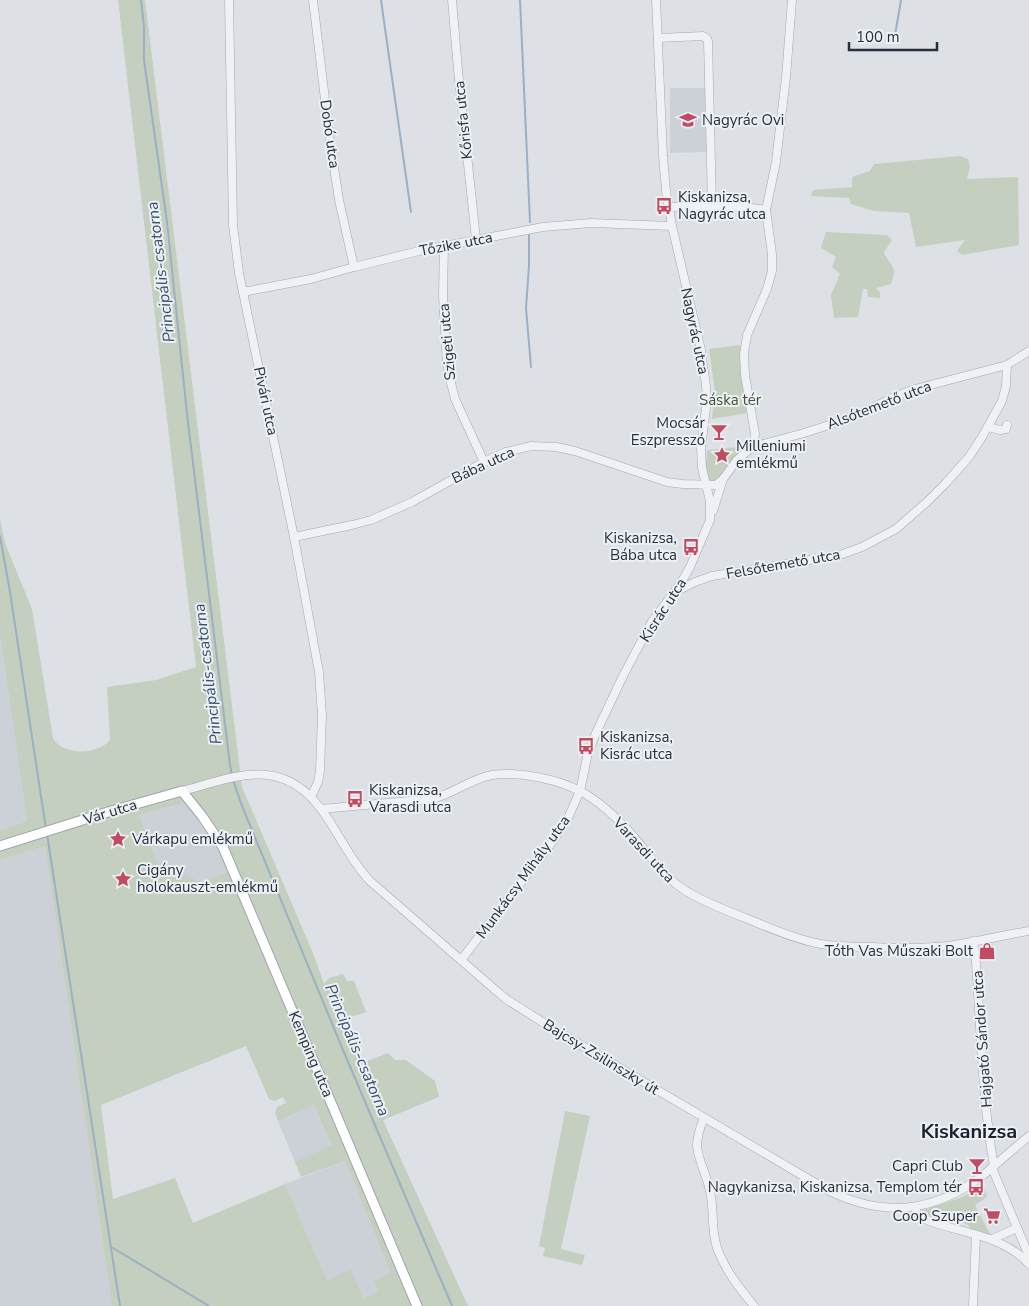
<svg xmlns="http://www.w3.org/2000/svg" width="1029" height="1306" font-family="'Nunito Sans',sans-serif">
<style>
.built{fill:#ccd0d7}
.green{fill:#c4cfbf;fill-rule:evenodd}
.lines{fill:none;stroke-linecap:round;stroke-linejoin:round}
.stream{stroke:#9bb0c3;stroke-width:2}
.minor-casing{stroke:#a3a8af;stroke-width:9}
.major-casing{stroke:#9ea6b0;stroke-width:11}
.minor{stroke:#eff1f4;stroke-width:8}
.major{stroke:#fff;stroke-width:9}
.labels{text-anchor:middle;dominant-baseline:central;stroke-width:4;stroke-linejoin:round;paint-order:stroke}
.street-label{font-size:15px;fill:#282f3b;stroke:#ecf0f4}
.poi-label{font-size:15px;fill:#282f3b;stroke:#ecf0f4;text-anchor:start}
.park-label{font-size:15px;fill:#3d5537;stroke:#ecf0f4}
.water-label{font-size:16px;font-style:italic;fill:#364f6b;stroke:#ecf0f4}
.district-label{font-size:20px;font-weight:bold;fill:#1a212c;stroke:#ecf0f4}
</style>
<rect width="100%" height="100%" fill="#dde1e6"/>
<!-- built -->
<g class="built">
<polygon points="670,88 705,88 706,152 670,153"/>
<polygon points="0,636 27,821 0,830"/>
<polygon points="184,803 214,841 227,872 202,882 158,864 139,815"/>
<polygon points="45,846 112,1306 0,1306 0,860"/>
<polygon points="314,1105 331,1146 295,1162 278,1121"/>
<polygon points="345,1161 391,1274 380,1292 363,1299 327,1280 285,1184"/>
</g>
<!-- green -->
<g class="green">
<path d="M 118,0 L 145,0 L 242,787 L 315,958 L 324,984 L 329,978 L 343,974 L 347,981 L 354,981 L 366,1012 L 354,1016 L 338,1015 L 360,1064 L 388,1053 L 395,1060 L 406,1060 L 435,1081 L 439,1097 L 383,1120 L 468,1306 L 112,1306 L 45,846 L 0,860 L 0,830 L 27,821 L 0,636 L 0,519 L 5,543 L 32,609 L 53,738 C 62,756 98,755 110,740 L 107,687 L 156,680 L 196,667 ZM 184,803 L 214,841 L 227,872 L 202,882 L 158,864 L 139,815 ZM 246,1046 L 269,1099 L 274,1101 L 283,1097 L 286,1103 L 277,1107 L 275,1113 L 278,1121 L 314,1105 L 331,1145 L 295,1162 L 301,1177 L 345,1161 L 391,1274 L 374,1280 L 379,1292 L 363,1299 L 351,1270 L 327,1280 L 285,1184 L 193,1223 L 175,1178 L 113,1199 L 101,1105 Z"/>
<polygon points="960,156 968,159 970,167 967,179 1018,177 1019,245 962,255 957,251 965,240 916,247 909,213 874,211 851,204 849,198 811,196 813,190 852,187 852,177 870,171 874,164"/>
<path d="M 826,232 L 887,235 L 892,240 L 884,252 C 886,259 892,263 894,271 C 894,275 892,280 891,284 L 876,288 L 880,293 L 880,298 L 868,297 L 867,289 L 863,289 L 858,317 L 834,318 L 831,295 L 840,274 L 832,267 L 836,257 L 821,248 Z"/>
<polygon points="740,345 747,413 712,419 715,392 709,349"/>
<polygon points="737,447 740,448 740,452 721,477 716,481 710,481 708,480 706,464 707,451 709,450"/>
<polygon points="565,1111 590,1116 561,1249 585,1255 582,1265 543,1256 545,1248 539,1246"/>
<polygon points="983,1183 987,1197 975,1205 991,1236 973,1232 968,1225 958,1220 950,1224 925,1216 921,1211 960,1198 979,1188 979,1186"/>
</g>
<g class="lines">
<!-- stream -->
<g class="stream">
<polyline points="141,0 144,27 144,60 167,222 187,414 230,765 232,775"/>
<polyline points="381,0 411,212"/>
<polyline points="520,0 530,222"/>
<polyline points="895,35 901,0"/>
<polyline points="529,235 529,265 526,308 531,367"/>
<polyline points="0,536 10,592 46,829"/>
<polyline points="233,780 242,806 343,1050 452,1306"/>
<polyline points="47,834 120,1306"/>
<polyline points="113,1248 209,1306"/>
</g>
<!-- minor casing -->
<g class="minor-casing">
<g id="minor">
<polyline points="229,0 233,225 239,273 294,537 319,672 322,715 320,771 318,782 311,797"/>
<polyline points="313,0 330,141 339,200 354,267"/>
<polyline points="452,0 458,70 476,239"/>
<polyline points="658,38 703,36 707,39 708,41 712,205"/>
<path d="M 669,207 C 702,207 732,204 766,210"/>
<polyline points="444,246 443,296 447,364 450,379 455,399 484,462"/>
<polyline points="243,292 311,279 354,267 419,251 543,227 591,223 672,226"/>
<polyline points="988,427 1000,430 1006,429 1007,425"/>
<polyline points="752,447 804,433 829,425 862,413 896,396 915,389 1007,365 1029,351"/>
<polyline points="713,511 723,479"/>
<polyline points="294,537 352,525 371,520 412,502 484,462 506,452 531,446 556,447 575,451 667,482 683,484 716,485 723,479 737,460 752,447 754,442 755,434 745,375 744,354 747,335 767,289 772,271 772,254 766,210 776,162 779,136 786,77 792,0"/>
<polyline points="677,591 695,582 712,576 840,555 862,547 896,529 928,501 945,484 969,457 982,437 1002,401 1006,386 1007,365"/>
<path d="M 182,791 C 235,777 281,755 321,809 C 339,833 349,859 370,881 L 500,994 L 509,1001 L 552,1028 L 827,1190 C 882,1217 932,1214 982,1176 C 998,1163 1013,1149 1029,1136"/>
<path d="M 321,809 L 432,799 C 453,794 470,779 492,775 C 517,771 557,779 580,791 C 601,802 619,820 634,837 C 650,856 665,878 686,891 C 706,903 727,911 748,919 C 770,928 792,938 816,943 C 834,947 853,947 872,947 C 899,948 928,949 955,945 C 980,941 1004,935 1029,931"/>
<path d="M 973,941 L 976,963 C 981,1030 982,1099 994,1166"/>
<polyline points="461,960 550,845 568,818 580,791 588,753 596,733 623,676 651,623 681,583 690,567 710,520 710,501 702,468 701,448 707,400 706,386 701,350 672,226 666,191 663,156 656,0"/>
<path d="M 704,1118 C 700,1127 697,1137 697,1147 C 699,1162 707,1176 710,1191 C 715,1212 710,1235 720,1255 C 728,1274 741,1290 754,1306"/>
<polyline points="992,1168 1029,1256"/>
<path d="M 915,1207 L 917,1213 L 922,1218 C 958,1234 1001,1233 1029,1264"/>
<polyline points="992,1239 1017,1228"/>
<polyline points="973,1306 976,1235"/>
</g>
</g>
<!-- major casing -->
<g class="major-casing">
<polyline id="major" points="0,846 108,812 182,791 202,816 223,847 417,1306"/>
</g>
<!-- minor -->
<use href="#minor" class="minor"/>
<!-- major -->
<use href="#major" class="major"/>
</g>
<!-- icons -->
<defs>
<g id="school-bare" transform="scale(1.35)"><path d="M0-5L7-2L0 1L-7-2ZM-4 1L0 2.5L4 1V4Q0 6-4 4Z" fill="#c14c61" stroke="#ecf0f4" stroke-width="2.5" paint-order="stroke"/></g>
<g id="bus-bare" transform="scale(1.35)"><path d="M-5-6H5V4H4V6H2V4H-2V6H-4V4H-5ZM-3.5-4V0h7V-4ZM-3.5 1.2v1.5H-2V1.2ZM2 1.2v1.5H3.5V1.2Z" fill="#c14c61" stroke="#ecf0f4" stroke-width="2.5" paint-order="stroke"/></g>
<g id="bar-bare" transform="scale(1.35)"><path d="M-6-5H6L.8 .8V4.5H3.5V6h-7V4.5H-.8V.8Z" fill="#c14c61" stroke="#ecf0f4" stroke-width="2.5" paint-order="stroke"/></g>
<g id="sight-bare" transform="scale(1.35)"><path d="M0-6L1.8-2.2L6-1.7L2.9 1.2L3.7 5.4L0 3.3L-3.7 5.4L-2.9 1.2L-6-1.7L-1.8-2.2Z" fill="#c14c61" stroke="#ecf0f4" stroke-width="2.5" paint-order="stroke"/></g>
<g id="shop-bare" transform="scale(1.35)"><path d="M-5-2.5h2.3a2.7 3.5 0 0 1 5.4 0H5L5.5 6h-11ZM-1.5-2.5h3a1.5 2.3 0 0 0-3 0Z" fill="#c14c61" stroke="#ecf0f4" stroke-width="2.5" paint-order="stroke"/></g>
<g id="supermarket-bare" transform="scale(1.35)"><path d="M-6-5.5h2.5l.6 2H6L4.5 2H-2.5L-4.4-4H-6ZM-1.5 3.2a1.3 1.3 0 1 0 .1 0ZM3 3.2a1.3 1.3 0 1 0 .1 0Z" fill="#c14c61" stroke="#ecf0f4" stroke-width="2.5" paint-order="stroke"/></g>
</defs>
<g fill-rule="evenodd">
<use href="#school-bare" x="688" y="120"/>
<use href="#bus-bare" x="664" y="206"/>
<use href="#bar-bare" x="719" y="432"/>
<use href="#sight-bare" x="722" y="455"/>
<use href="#bus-bare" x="691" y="547"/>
<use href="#bus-bare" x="586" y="746"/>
<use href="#bus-bare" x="355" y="799"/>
<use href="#sight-bare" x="118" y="839"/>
<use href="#sight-bare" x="123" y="879"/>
<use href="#shop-bare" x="987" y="951"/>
<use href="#bar-bare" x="977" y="1166"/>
<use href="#bus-bare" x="976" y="1187"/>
<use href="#supermarket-bare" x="992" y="1216"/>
</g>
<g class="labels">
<!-- street labels -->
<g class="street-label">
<text transform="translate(463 120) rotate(-96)">Kőrisfa utca</text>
<text transform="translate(330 134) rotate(82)">Dobó utca</text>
<text transform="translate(456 244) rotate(-11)">Tőzike utca</text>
<text transform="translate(695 331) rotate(78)">Nagyrác utca</text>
<text transform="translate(447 342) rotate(-95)">Szigeti utca</text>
<text transform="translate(266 401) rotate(78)">Pivári utca</text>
<text transform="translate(879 405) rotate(-21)">Alsótemető utca</text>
<text transform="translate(483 465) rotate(-25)">Bába utca</text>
<text transform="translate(783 564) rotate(-10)">Felsőtemető utca</text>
<text transform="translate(663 610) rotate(-57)">Kisrác utca</text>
<text transform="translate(110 812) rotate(-17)">Vár utca</text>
<text transform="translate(644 850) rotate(47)">Varasdi utca</text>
<text transform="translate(523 877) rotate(-54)">Munkácsy Mihály utca</text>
<text transform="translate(982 1039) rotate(-94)">Hajgató Sándor utca</text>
<text transform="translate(311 1054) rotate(67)">Kemping utca</text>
<text transform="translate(601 1057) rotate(31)">Bajcsy-Zsilinszky út</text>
</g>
<!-- poi labels -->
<g class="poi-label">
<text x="702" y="120">Nagyrác Ovi</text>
<text x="678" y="197">Kiskanizsa,<tspan x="678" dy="17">Nagyrác utca</tspan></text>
<text x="705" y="423" text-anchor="end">Mocsár<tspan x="705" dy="17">Eszpresszó</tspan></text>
<text x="736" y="446">Milleniumi<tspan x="736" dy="17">emlékmű</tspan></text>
<text x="677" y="538" text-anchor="end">Kiskanizsa,<tspan x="677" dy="17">Bába utca</tspan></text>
<text x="600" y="737">Kiskanizsa,<tspan x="600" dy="17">Kisrác utca</tspan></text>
<text x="369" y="790">Kiskanizsa,<tspan x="369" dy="17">Varasdi utca</tspan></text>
<text x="132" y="839">Várkapu emlékmű</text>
<text x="137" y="870">Cigány<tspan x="137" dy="17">holokauszt-emlékmű</tspan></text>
<text x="973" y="951" text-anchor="end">Tóth Vas Műszaki Bolt</text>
<text x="963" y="1166" text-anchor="end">Capri Club</text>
<text x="962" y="1187" text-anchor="end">Nagykanizsa, Kiskanizsa, Templom tér</text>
<text x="978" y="1216" text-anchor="end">Coop Szuper</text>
</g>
<!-- park labels -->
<g class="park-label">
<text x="730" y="400">Sáska tér</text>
</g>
<!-- water labels -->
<g class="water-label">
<text transform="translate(161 272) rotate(-97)">Principális-csatorna</text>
<text transform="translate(208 674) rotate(-97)">Principális-csatorna</text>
<text transform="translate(357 1050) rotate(67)">Principális-csatorna</text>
</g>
<!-- district labels -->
<g class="district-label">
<text x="969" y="1131">Kiskanizsa</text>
</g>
</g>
<!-- scale -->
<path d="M849 42v8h88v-8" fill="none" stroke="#282f3b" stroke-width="2.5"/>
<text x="856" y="42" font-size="15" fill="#282f3b" stroke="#ecf0f4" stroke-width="4" paint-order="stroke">100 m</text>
</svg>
